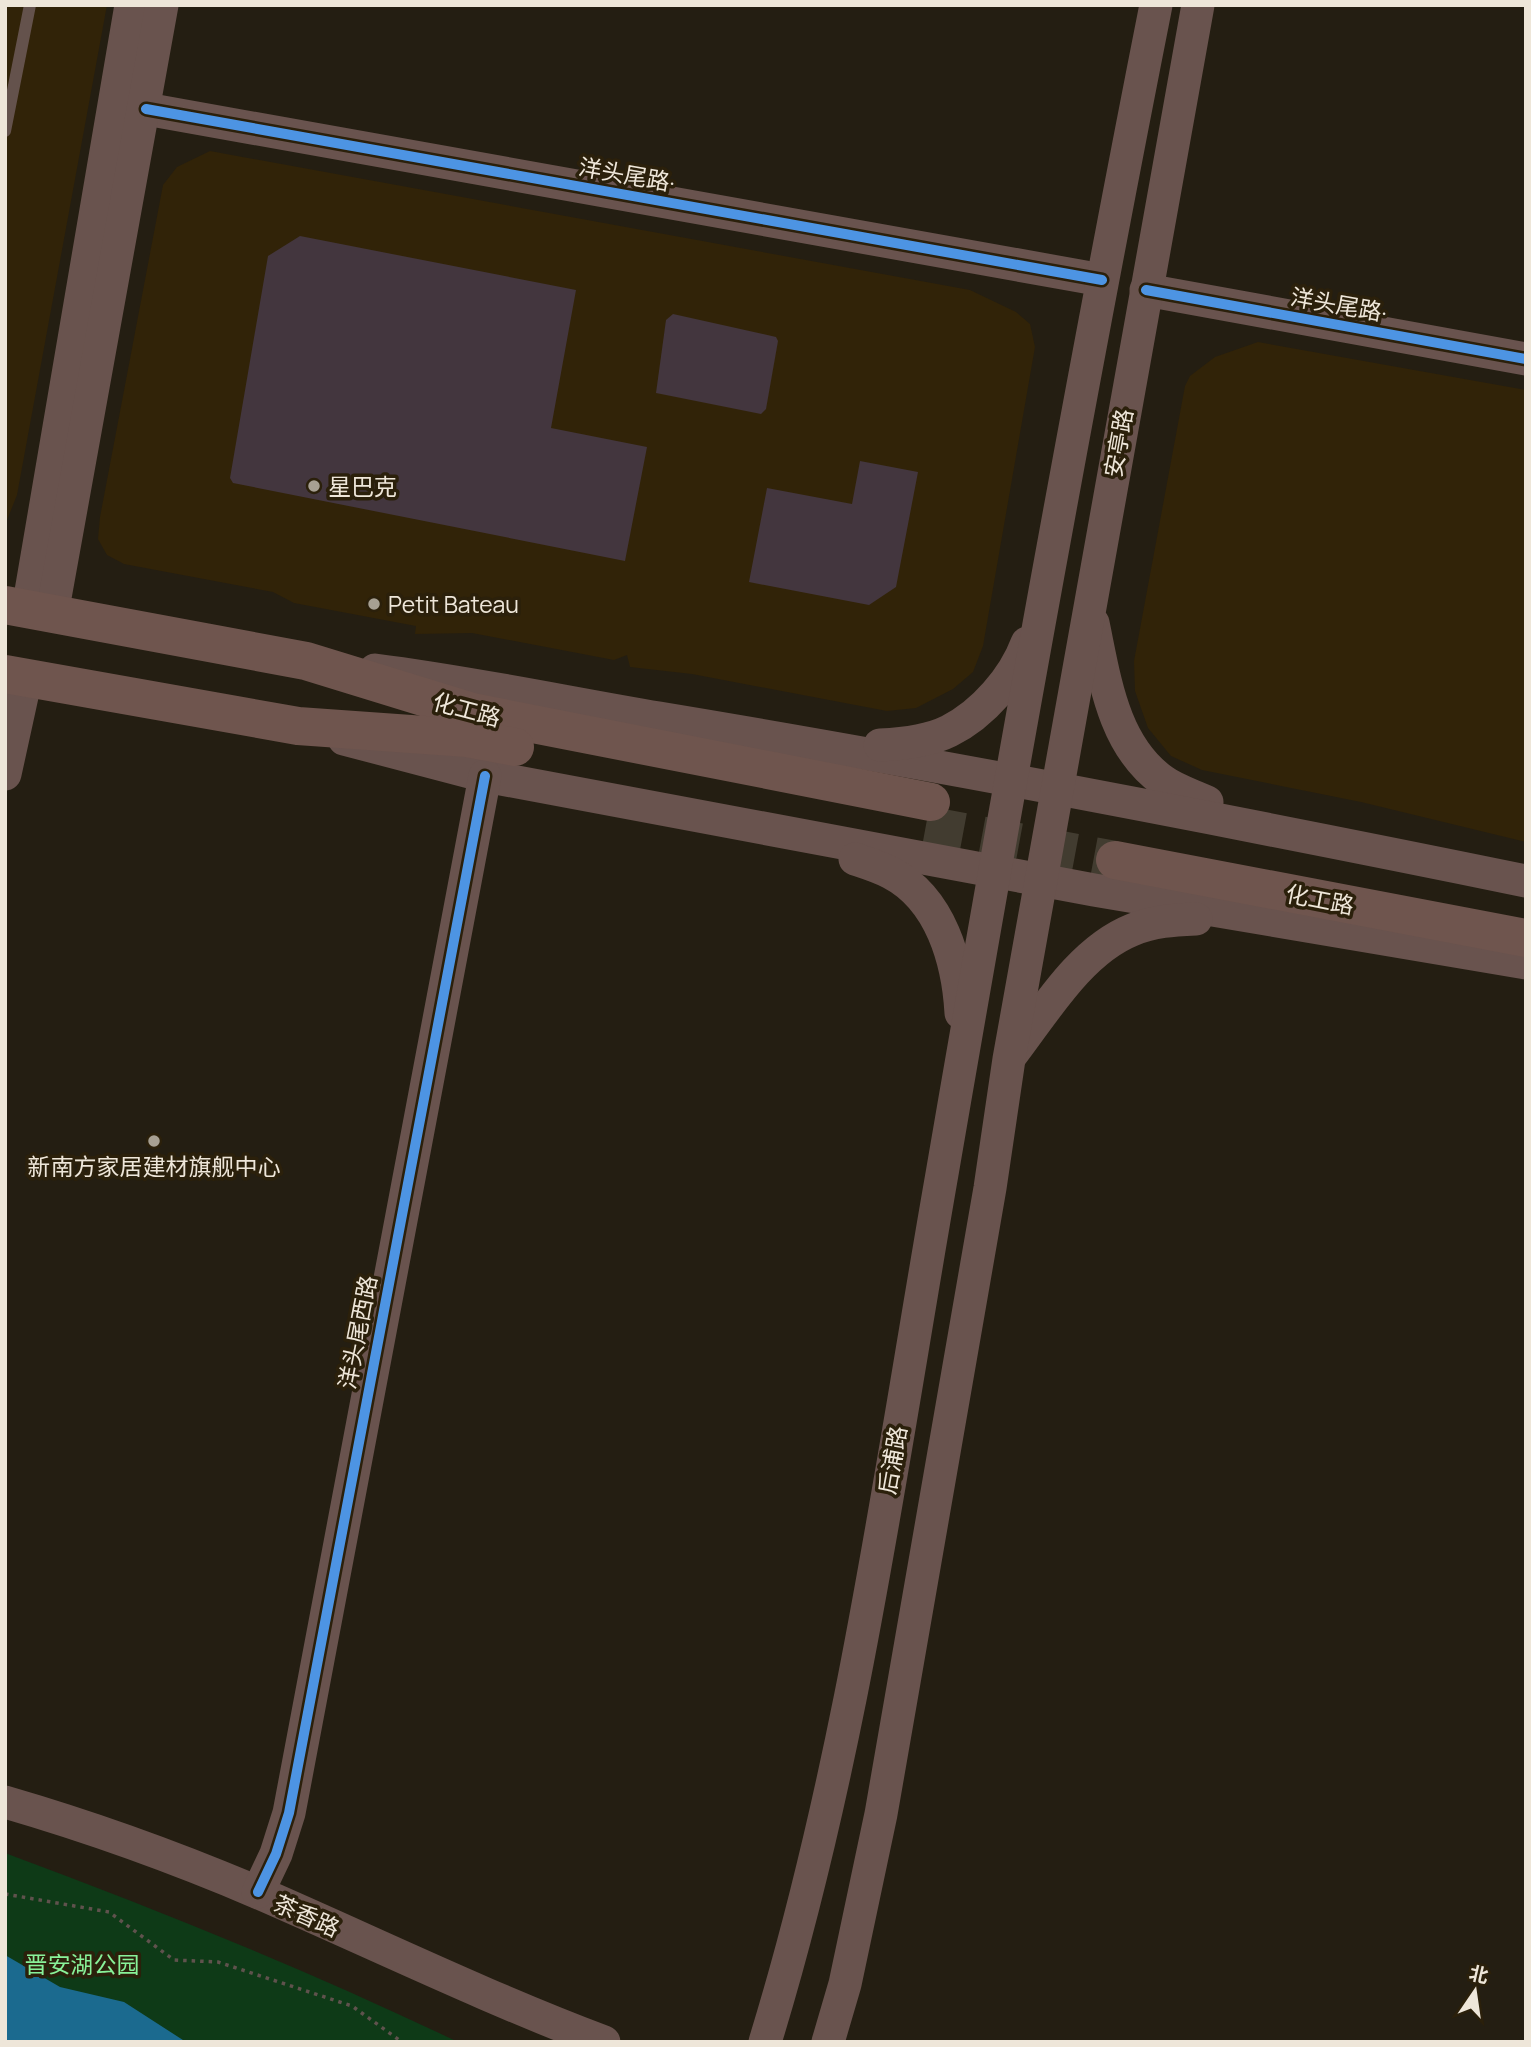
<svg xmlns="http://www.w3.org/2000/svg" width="1531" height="2047" font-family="Manrope,'Noto Sans SC',sans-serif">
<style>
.built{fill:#312308}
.green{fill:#0e3a17}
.water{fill:#1b6a8f}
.building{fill:#43363e}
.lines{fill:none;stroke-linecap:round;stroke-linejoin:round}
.highway-tunnel{stroke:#423c30;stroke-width:38;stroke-dasharray:38 19;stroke-linecap:butt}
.path{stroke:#5f524d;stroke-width:3.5;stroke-dasharray:3.5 5;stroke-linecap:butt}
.lane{stroke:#64524c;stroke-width:12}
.secondary{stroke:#69534e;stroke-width:33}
.highway{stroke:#6f554e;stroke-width:38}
.cycleway-casing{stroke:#2b200b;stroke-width:15}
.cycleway{stroke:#4d94e3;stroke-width:10}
.poi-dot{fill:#a7a093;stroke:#2b200b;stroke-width:2.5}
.labels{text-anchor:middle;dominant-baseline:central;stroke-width:7;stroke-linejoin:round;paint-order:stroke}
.street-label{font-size:23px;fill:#eee6d9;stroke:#2b200b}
.poi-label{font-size:23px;fill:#eee6d9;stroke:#2b200b;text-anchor:start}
.park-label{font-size:23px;fill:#88f199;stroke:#2b200b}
</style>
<rect width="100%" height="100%" fill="#241e12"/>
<!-- built -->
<g class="built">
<polygon points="5,5 107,5 17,495 5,525"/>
<polygon points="210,151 970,290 1016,312 1030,324 1035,347 983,646 973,672 953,689 916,708 887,711 692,674 630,667 627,655 614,660 472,633 415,634 416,626 294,603 273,592 124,564 107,555 98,539 100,517 163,185 177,167"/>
<polygon points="1258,342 1526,390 1526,842 1361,802 1202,770 1171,756 1148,728 1135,691 1134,661 1185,386 1190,376 1215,357"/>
</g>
<!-- green -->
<path class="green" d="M 5,1853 C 159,1910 310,1971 458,2042 L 5,2042 Z"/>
<!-- water -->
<polygon class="water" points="5,1955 60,1987 124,2002 186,2042 5,2042"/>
<!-- building -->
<g class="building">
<polygon points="300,236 576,290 551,428 647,447 625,561 233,483 230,478 268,256"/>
<polygon points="673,314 776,337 778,341 766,409 761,414 656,393 666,320"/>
<polygon points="860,461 918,472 896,587 869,605 749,582 767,488 852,504"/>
</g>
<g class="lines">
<!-- highway-tunnel -->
<polyline class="highway-tunnel" points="926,825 1115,860"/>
<!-- path -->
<polyline class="path" points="5,1894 109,1912 174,1960 218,1962 352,2006 402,2042"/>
<!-- lane -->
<polyline class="lane" points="5,131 30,5"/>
<!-- secondary -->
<g class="secondary">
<polyline points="146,109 1102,280"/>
<polyline points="1146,290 1526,359"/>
<polyline points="28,609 131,5"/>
<polyline points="52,614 162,5"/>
<path d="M 1093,623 C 1105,680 1113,745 1163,781 C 1175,790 1192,795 1207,802"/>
<path d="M 375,670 C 471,682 564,702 659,718 C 949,766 1237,822 1526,881"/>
<polyline points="344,739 485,776 1094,890 1526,963"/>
<path d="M 880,745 C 902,744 929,741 949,731 C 983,714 1014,678 1027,643"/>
<polyline points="5,774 26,678"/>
<path d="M 855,859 C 867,863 880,867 891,873 C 941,899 958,961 961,1013"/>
<path d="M 1012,1054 C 1045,1011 1080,951 1132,930 C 1153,921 1174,920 1196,919"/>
<path d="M 5,1802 C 91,1827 177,1858 259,1893 C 374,1943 487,1998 604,2042"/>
<polyline points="258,1892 276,1854 289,1813 485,776"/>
<path d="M 765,2042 C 852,1759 891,1465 942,1174 C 1009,784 1079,394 1156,5"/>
<polyline points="828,2042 845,1984 881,1814 990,1188 1009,1059 1198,5"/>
</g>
<!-- highway -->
<g class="highway">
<polyline points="5,605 306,661 472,712 931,802"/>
<polyline points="5,674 298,726 467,738 515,747"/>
<polyline points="1115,860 1526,938"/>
</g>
<!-- cycleway casing -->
<g class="cycleway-casing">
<g id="cycleway">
<polyline points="146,109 1102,280"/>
<polyline points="1146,290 1526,359"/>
<polyline points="258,1892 276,1854 289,1813 485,776"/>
</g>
</g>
<!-- cycleway -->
<use href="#cycleway" class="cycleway"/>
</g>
<!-- markers -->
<g class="poi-dot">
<circle cx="314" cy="486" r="7"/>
<circle cx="374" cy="604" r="7"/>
<circle cx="154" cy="1141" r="7"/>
</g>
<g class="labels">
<!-- street labels -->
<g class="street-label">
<text transform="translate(627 174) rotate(10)">洋头尾路·</text>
<text transform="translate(1339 304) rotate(10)">洋头尾路·</text>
<text transform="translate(1118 443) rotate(-80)">安亭路</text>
<text transform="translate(467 709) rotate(15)">化工路</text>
<text transform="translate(1320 899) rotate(11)">化工路</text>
<text transform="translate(357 1332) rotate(-79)">洋头尾西路</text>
<text transform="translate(892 1460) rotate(-80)">后浦路</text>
<text transform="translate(307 1915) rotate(24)">茶香路</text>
</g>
<!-- poi labels -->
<g class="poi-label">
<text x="328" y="486">星巴克</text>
<text x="388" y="604">Petit Bateau</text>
<text x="154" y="1166" text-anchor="middle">新南方家居建材旗舰中心</text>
</g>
<!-- park labels -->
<g class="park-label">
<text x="82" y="1964">晋安湖公园</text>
</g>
</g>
<!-- border -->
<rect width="1531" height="2047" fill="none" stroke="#eee6d9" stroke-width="14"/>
<!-- north arrow -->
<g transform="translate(1475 1991) rotate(13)" stroke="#2b200b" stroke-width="5" paint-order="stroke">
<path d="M0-5L12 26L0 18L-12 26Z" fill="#eee6d9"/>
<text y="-10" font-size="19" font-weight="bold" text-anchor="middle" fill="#eee6d9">北</text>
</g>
</svg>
